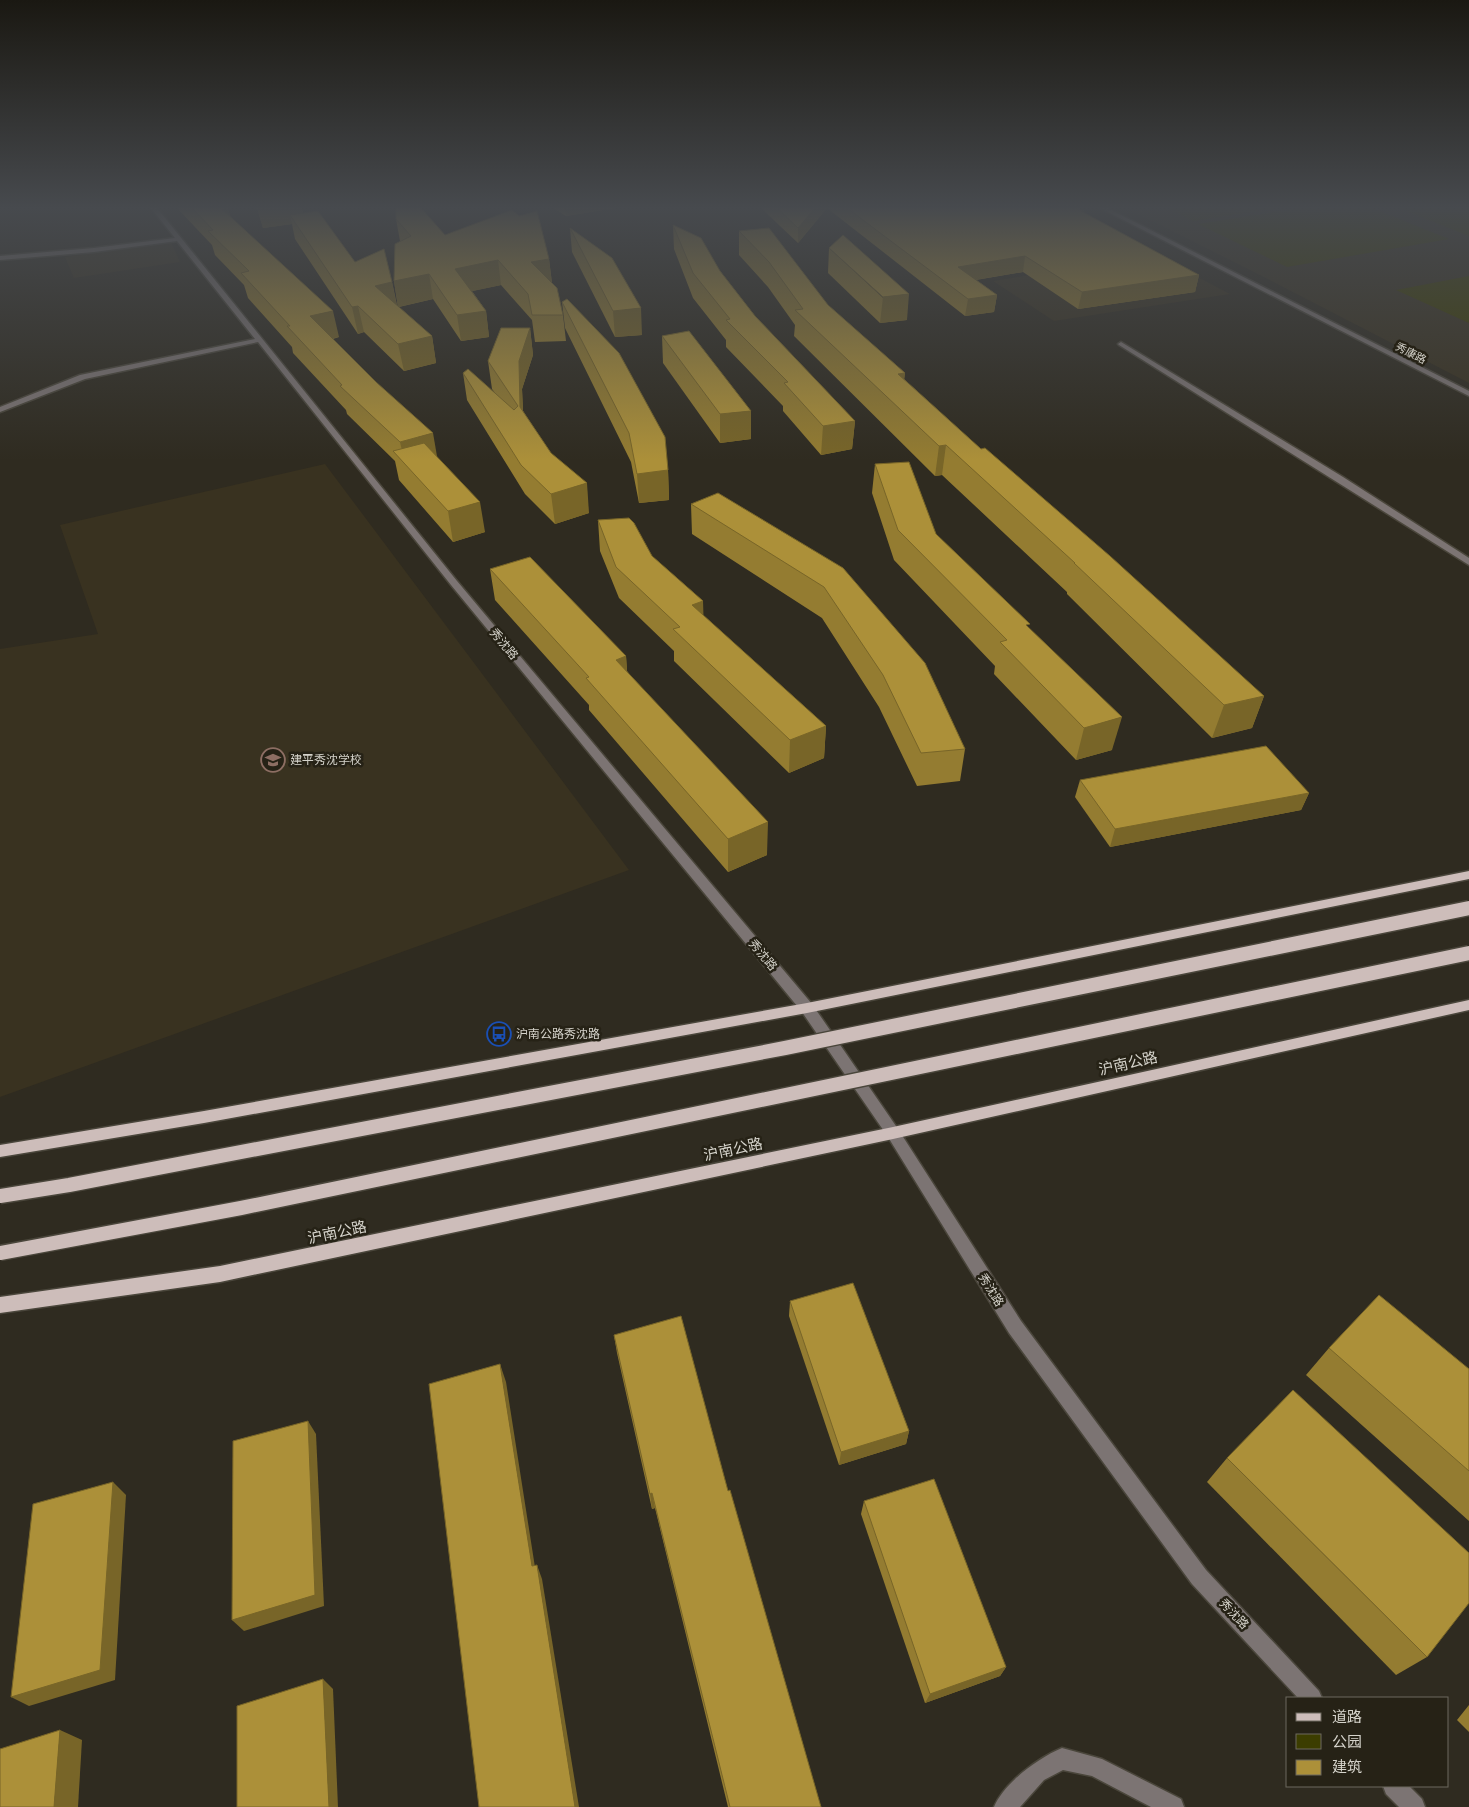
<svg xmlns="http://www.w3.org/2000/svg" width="1469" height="1807" font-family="Arial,'Noto Sans SC',sans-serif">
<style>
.built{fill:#393220}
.green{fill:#3c3d00}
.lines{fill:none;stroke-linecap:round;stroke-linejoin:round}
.minor-casing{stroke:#4a463b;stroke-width:3}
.major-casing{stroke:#4a463b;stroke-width:3}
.minor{fill:#7c7473;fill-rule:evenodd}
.major{fill:#cdbdba;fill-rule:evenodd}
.major-bridge-casing{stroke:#4a463b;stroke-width:17;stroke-linecap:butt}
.major-bridge{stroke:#cdbdba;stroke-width:14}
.wall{fill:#947c31}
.shaded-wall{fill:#786528}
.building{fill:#ac9039;stroke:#786528}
.labels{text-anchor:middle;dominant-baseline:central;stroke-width:5;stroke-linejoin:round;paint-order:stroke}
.far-street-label{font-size:11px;fill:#d5d3cb;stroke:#262216}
.street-label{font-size:12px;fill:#d5d3cb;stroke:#262216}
.poi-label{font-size:12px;fill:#d5d3cb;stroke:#262216;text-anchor:start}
.near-street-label{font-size:15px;fill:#d5d3cb;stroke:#262216}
</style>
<rect width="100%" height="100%" fill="#2f2b20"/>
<!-- built -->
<g class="built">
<polygon points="1126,208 1469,208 1469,383 1250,270"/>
<polygon points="171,242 180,262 74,278 65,257"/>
<polygon points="1156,255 1230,294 1054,321 993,281"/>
<polygon points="325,464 629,870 0,1097 0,649 98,634 60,525"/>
</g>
<!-- green -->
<g class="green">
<polygon points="1167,208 1277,208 1193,221"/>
<polygon points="1301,208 1372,208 1449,239 1287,267 1198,224"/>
<polygon points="1399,208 1469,208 1469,236"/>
<polygon points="1469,276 1469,323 1396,290"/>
</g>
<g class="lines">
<!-- minor casing -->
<g class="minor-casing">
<g id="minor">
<polygon points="151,208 157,208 457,581 812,1004 898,1129 1021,1321 1206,1570 1319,1691 1322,1698 1298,1698 1192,1584 1009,1333 888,1137 802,1012 451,585 258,342 85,379 0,412 0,407 80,375 255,339 177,241 94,252 0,260 0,256 94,248 175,238"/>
<polygon points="1100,208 1107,208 1469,391 1469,396"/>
<polygon points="1121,342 1343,477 1469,558 1469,565 1119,345 1118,344"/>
<path d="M 1062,1748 L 1102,1759 L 1181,1799 L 1184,1807 L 1151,1807 L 1092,1776 L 1063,1770 L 1044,1780 L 1020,1807 L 994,1807 C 1004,1783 1038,1758 1062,1748 Z"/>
<polygon points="1383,1786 1409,1786 1422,1799 1425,1807 1399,1807 1386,1794"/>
</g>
</g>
<!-- major casing -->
<g class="major-casing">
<g id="major">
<polygon points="1469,871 1469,879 807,1013 204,1123 0,1157 0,1145 204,1111 807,1003"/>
<polygon points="1469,1000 1469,1010 893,1139 220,1282 0,1313 0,1297 220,1266 893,1127"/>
</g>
</g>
<!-- minor -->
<use href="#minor" class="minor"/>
<!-- major -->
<use href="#major" class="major"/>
<!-- major-bridge casing -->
<g class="major-bridge-casing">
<g id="major-bridge">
<polyline points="0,1196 69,1185 785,1048 1469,908"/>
<polyline points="0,1253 241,1208 1469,953"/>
</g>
</g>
<!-- major-bridge -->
<use href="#major-bridge" class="major-bridge"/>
</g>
<!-- wall -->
<g class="wall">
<polygon points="177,208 228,208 230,216 339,337 333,339 437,458 485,532 453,542 399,480 395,461 347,414 346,410 293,353 292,347 248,298 244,285 215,255 212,245"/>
<polygon points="257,208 302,208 303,213 355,262 392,282 397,305 398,307 394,281 400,241 396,219 445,235 549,259 552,283 563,315 566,341 535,342 532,320 501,285 472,291 486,311 489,337 461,341 433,299 399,307 432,336 436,363 404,371 364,332 358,334 295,239 292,224 263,228"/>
<polygon points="553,208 615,208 566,216"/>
<polygon points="761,208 1078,208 1084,213 1199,275 1195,292 1078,309 1023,272 976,280 997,295 994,312 965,316 827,208 798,243"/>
<polygon points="673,225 720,271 755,316 855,421 852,449 821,455 783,411 783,406 726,347 726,340 693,298 674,249"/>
<polygon points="570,228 642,335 615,337 572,252"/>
<polygon points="739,231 828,305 905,373 904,379 981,449 1264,696 1252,728 1212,738 1067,594 1067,592 942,475 935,476 794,336 795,325 768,287 739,255"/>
<polygon points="829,248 907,320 880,323 828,273"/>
<polygon points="562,302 668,470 669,500 639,503 631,462 565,328"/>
<polygon points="530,328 533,355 522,389 523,411 589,513 555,524 525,494 467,400 463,373 495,393 492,389 488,361"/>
<polygon points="662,336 751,439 720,443 663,363"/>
<polygon points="875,464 936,534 1029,628 1112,750 1076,760 994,674 995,666 894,560 872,493"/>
<polygon points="691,504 843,568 965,749 960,781 917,786 879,707 822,618 692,534"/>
<polygon points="598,520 652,556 703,601 703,615 826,726 824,758 789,773 674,661 674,651 619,598 600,551"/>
<polygon points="490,569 626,656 627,671 767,855 728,872 589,710 589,705 495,600"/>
<polygon points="1080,780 1309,793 1301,810 1110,847 1075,797"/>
<polygon points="790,1301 909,1431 906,1444 839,1465 789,1316"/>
<polygon points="614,1335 728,1491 821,1807 728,1807 655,1508 652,1509 617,1353"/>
<polygon points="1329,1348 1469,1369 1469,1521 1306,1375"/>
<polygon points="1227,1458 1427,1657 1396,1675 1207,1482"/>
<polygon points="864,1501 1006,1667 1000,1676 925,1703 861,1514"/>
<polygon points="1469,1705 1469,1732 1457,1720"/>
</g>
<!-- shaded-wall -->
<g class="shaded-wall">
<polygon points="228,208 235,232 222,209"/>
<polygon points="257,208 302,208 305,223 290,215 292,224 263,228"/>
<polygon points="565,208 615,208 566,216"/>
<polygon points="815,208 827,208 798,243 798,228"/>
<polygon points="1025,256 1023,272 956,283 958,267"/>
<polygon points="549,259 552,284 531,262"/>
<polygon points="498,260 501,285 459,294 455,269"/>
<polygon points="429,274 433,299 398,307 394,281"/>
<polygon points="1199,275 1195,292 1078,309 1082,292"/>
<polygon points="392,282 397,307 375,286"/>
<polygon points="909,294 907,320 880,323 883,297"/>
<polygon points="997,295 994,312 965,316 968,299"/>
<polygon points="358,306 364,332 358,334 352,307"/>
<polygon points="641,308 642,335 615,337 613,311"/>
<polygon points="333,311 339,337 316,342 310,316"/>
<polygon points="486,311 489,337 461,341 457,315"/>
<polygon points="530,328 533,355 522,389 524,436 520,407 519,361"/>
<polygon points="432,336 436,363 404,371 398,344"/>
<polygon points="905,373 902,400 898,374"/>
<polygon points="751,411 751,439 720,443 720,414"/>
<polygon points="855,421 852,449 821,455 823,426"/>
<polygon points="433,433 438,462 405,464 400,442"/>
<polygon points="946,445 942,475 935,476 939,446"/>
<polygon points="668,470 669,500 639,503 637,474"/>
<polygon points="587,483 589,513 555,524 551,494"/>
<polygon points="480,502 485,532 453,542 448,511"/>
<polygon points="703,601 704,633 692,605"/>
<polygon points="626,656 628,688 616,660"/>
<polygon points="1264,696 1252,728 1212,738 1224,705"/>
<polygon points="1122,717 1112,750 1076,760 1084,728"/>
<polygon points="826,726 824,758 789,773 790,740"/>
<polygon points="1309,793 1301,810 1110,847 1115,829"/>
<polygon points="768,822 767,855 728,872 728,839"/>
<polygon points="500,1364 506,1382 537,1580 532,1566"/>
<polygon points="308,1421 316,1434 324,1606 244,1631 232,1620"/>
<polygon points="909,1431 906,1444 839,1465 841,1452"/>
<polygon points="113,1482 126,1495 115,1680 29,1706 11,1697"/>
<polygon points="652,1493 655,1508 652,1509 650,1494"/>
<polygon points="537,1565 542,1579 579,1807 575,1807"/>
<polygon points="1006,1667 1000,1676 925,1703 930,1694"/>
<polygon points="323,1679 333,1689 338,1807 329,1807"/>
<polygon points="60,1730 82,1740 78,1807 54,1807"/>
</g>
<!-- building -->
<g class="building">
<polygon points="192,208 228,208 222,209 333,311 310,316 376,382 433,433 400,442 340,386 342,385 287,326 290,326 241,273 249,271 208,231 213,230"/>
<polygon points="396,208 421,208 445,235 512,210 519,216 537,211 549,259 531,262 557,288 563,315 532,315 528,294 498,260 455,269 486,311 457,315 429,274 394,281 395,244 411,236 396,219"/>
<polygon points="777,208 815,208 798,228"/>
<polygon points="847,208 1078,208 1084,211 1081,211 1199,275 1082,292 1025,256 958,267 997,295 968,299"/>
<polygon points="318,211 355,262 384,249 392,282 375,286 432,336 398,344 358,306 352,307 290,215"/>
<polygon points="673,225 701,238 720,271 755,316 855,421 823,426 784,383 788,382 726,320 730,319 693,273"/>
<polygon points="570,228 612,258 641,308 613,311"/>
<polygon points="769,228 828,305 905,373 898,374 981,449 985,448 1110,556 1264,696 1224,705 1074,563 1075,563 946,445 939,446 795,310 803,309 769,262 739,231"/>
<polygon points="843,235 909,294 883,297 829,248"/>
<polygon points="567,299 619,353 665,437 668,470 637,474 629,433 562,302"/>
<polygon points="501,328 530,328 519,361 520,407 551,453 587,483 551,494 521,465 463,373 468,369 514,410 518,406 488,361"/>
<polygon points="689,331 751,411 720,414 662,336"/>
<polygon points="424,443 480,502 448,511 393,451"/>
<polygon points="909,462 936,534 1030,624 1026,625 1122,717 1084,728 1000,642 1007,640 898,530 875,464"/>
<polygon points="718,493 843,568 925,663 965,749 921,753 883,675 824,587 691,504"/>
<polygon points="629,518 634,523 652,556 703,601 692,605 826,726 790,740 673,629 680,627 616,567 598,520"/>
<polygon points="530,557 626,656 616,660 768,822 728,839 586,678 589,677 490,569"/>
<polygon points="1266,746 1309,793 1115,829 1080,780"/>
<polygon points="853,1283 909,1431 841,1452 790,1301"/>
<polygon points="1379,1295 1469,1369 1469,1471 1329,1348"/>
<polygon points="681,1316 728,1491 730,1490 821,1807 730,1807 652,1493 650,1494 614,1335"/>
<polygon points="500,1364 532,1566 537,1565 575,1807 479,1807 429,1384"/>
<polygon points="1293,1390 1469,1553 1469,1603 1427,1657 1227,1458"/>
<polygon points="308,1421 315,1595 232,1620 233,1441"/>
<polygon points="934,1479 1006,1667 930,1694 864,1501"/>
<polygon points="113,1482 100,1670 11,1697 33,1504"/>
<polygon points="323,1679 329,1807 237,1807 237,1706"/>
<polygon points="60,1730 54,1807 0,1807 0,1749"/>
</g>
<!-- sky -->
<linearGradient id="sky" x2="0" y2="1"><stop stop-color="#1a1812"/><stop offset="0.45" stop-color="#474a4e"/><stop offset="1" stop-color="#474a4e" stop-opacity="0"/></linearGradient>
<rect width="1469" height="461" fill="url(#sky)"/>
<!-- icons -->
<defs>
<g id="school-ring" transform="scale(1.25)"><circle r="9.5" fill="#262216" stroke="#8d6e63" stroke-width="1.5"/><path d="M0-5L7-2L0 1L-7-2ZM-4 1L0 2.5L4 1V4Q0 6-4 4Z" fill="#8d6e63"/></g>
<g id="bus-ring" transform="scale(1.25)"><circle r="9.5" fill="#262216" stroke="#1a4fb4" stroke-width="1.5"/><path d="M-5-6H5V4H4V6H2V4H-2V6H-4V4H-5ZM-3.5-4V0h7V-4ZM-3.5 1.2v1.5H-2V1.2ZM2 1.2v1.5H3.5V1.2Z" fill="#1a4fb4"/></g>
</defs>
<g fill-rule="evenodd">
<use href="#school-ring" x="273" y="760"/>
<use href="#bus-ring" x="499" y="1034"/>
</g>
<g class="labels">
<!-- far-street labels -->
<g class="far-street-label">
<text transform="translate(1411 353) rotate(27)">秀康路</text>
</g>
<!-- street labels -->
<g class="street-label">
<text transform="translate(504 644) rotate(50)">秀沈路</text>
<text transform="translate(763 955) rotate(50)">秀沈路</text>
<text transform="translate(991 1290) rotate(58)">秀沈路</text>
<text transform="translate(1234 1614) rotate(47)">秀沈路</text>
</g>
<!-- poi labels -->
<g class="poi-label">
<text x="290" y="760">建平秀沈学校</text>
<text x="516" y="1034">沪南公路秀沈路</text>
</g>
<!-- near-street labels -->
<g class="near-street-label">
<text transform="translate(1128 1063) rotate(-13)">沪南公路</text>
<text transform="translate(733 1149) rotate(-12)">沪南公路</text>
<text transform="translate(337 1232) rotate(-12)">沪南公路</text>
</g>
</g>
<!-- legend -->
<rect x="1286" y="1697" width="162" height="90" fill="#262216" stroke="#6c695e"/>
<rect x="1296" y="1713" width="25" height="8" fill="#cdbdba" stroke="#6c695e"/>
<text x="1332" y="1722" font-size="15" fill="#d5d3cb">道路</text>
<rect x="1296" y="1734" width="25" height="15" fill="#3c3d00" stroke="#6c695e"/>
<text x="1332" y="1747" font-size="15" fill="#d5d3cb">公园</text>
<rect x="1296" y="1760" width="25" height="15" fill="#ac9039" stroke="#6c695e"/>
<text x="1332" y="1772" font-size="15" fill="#d5d3cb">建筑</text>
</svg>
